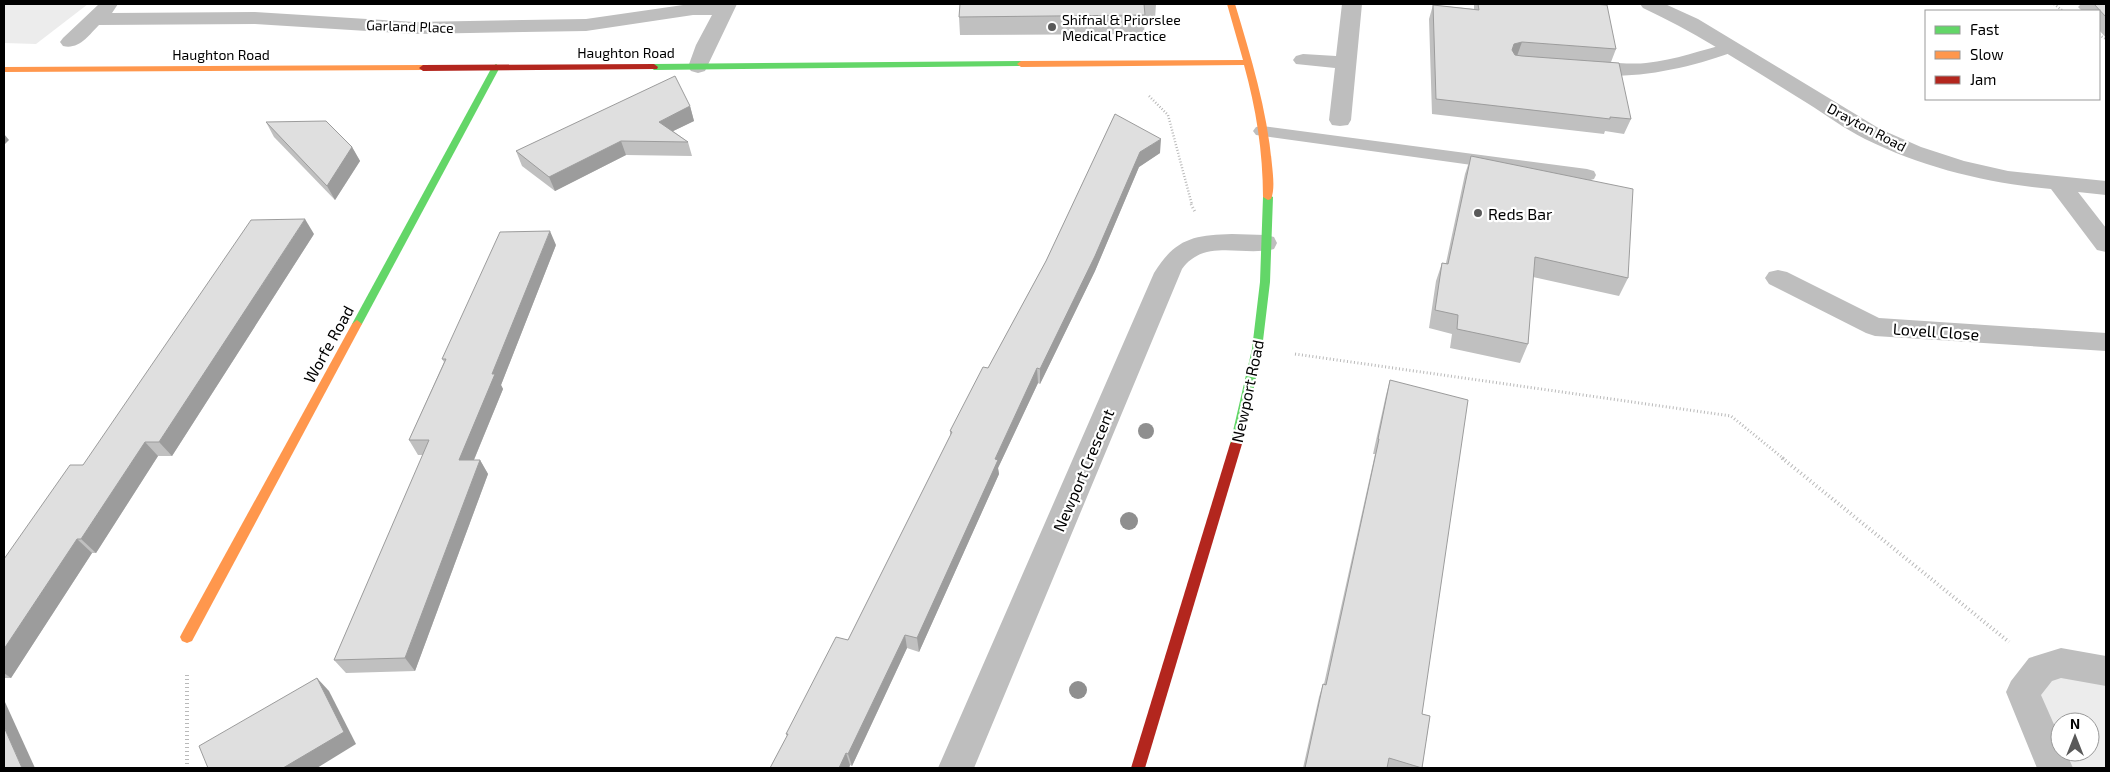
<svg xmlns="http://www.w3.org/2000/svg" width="2110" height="772" font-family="'Exo 2',sans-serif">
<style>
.green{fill:#ececec;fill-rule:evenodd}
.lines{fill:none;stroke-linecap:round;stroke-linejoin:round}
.path-far2{stroke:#b9b9b9;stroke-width:2.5;stroke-dasharray:1 2;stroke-linecap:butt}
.path-far1{stroke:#b9b9b9;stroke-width:3;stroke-dasharray:1 2.5;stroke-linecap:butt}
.path{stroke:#b9b9b9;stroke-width:4;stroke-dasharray:1 3;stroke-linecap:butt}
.lane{fill:#bebebe;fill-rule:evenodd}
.street{fill:#bebebe;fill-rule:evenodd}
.fast{fill:#63d668;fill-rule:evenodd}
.slow{fill:#ff974d;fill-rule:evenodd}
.jam{fill:#b3261e;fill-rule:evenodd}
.tree{fill:#8f8f8f}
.wall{fill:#c0c0c0}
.shaded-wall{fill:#9c9c9c}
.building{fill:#dfdfdf;stroke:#9c9c9c}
.poi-dot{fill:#595959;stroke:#fff;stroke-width:2}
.labels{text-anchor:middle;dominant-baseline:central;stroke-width:4.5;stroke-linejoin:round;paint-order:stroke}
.far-poi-label{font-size:14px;fill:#000;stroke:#fff;text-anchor:start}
.far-street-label{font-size:14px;fill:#000;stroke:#fff}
.poi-label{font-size:16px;fill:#000;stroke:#fff;text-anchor:start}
.street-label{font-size:16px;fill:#000;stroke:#fff}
</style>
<rect width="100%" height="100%" fill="#fff"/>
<!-- green -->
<g class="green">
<polygon points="4,4 88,4 36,44 4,43"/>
<path d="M 2061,663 L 2106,671 L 2106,768 L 2055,768 L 2023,692 ZM 2060,722 L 2090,722 L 2090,752 L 2060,752 Z"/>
</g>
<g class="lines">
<!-- path-far2 -->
<g class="path-far2">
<polyline points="2054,4 2063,11"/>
<polyline points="2099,35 2106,39"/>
<polyline points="1149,96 1168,115 1192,205"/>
</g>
<!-- path-far1 -->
<g class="path-far1">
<polyline points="1191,204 1195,212"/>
<polyline points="1295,354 1731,416 1784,459"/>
</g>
<!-- path -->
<g class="path">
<polyline points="1782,458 2009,642"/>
<polyline points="187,675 187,768"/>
</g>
<!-- lane -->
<g class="lane">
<path d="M 1730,43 L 1736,45 L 1738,48 L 1736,51 C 1693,67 1628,83 1583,72 L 1581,68 L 1583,64 C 1600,60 1627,65 1646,63 C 1676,60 1701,50 1730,43 Z"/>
<polygon points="1262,126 1587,169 1594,171 1596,175 1594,179 1587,181 1256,135 1253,131 1256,127"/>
</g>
<!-- street -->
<g class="street">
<path d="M 99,4 L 118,4 L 112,13 L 255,12 L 415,22 L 586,19 L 690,4 L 737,4 L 705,71 L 698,73 L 691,71 L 688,67 L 696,45 L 712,15 L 693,15 L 586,31 L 415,34 L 255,24 L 99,25 C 89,35 79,50 63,46 L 60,42 L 63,38 Z"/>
<polygon points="1342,4 1362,4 1351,120 1348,125 1340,126 1332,125 1329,120 1335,68 1296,64 1293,60 1296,56 1303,54 1336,56"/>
<path d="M 1640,4 L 1665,4 L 1698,19 L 1880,129 L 1921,147 L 1964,161 L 2008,171 L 2106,181 L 2106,195 L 2078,192 L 2106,228 L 2106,252 L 2097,250 L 2051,189 C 1987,183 1924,168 1865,139 C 1845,129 1826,115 1807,103 C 1753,70 1701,35 1643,8 Z"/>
<path d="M 1232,234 L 1265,235 L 1274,237 L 1277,243 L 1274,249 C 1243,257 1204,238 1182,269 L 974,768 L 938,768 L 1154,273 C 1175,239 1193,235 1232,234 Z"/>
<polygon points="1778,270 1787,272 1879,318 2106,333 2106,351 1875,336 1866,333 1769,284 1765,278 1769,272"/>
<polygon points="2061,648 2106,656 2106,686 2061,678 2052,681 2041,695 2060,738 2060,752 2066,752 2073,768 2037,768 2006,692 2011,681 2029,658"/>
</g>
<!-- fast -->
<g class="fast">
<polygon points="1021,61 1025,64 1024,66 654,70 650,67 654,64"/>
<polygon points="496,64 500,67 362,324 357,328 353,327 352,324 492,67"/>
<polygon points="1268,194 1273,197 1270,282 1262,349 1242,444 1240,447 1232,447 1230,444 1252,349 1260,282 1263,197"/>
</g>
<!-- slow -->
<g class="slow">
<path d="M 1227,4 L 1235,4 C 1251,57 1267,109 1272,165 C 1273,175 1275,190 1271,199 L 1268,200 L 1263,197 C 1263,152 1256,108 1244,65 L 1021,67 L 1017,64 L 1021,61 L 1243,60 Z"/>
<polygon points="423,65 426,66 426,70 4,72 4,67"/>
<polygon points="357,320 362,324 192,641 187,643 182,641 180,637 182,633 352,324"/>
</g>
<!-- jam -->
<g class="jam">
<polygon points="654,64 658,67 657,69 423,71 419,68 423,65"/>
<polygon points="1236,439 1240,441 1242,444 1145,768 1131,768 1230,444 1232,441"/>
</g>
</g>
<!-- trees -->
<g class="tree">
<circle cx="1146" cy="431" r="8"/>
<circle cx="1129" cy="521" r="9"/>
<circle cx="1078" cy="690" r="9"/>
</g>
<!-- wall -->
<g class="wall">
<polygon points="960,4 1156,4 1155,19 1145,19 1144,34 960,35 959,17"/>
<polygon points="1474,4 1593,4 1616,49 1611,62 1631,119 1624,134 1605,131 1604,134 1432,114 1429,19 1433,5 1474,9"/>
<polygon points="2081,4 2106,4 2106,38 2099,30 2099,11 2082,11 2078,7"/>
<polygon points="690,106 694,121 673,131 688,142 692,156 626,155 555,191 522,166 516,151"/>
<polygon points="1115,114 1160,153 1139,167 1095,271 1040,384 1038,383 998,468 999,474 919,652 907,648 852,766 850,765 849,768 770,768 787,736 786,734 848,640 950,436 950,431 988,368 1046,261"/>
<polygon points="266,122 352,147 360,161 335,200 274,137"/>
<polygon points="1471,156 1628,278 1619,296 1533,277 1528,344 1520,363 1450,348 1452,334 1429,328 1436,281 1442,263 1446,263 1465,174"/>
<polygon points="314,234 172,456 158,456 96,553 92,553 11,678 4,678 4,559 83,465"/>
<polygon points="556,245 501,385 503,389 474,460 480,460 488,474 415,671 346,673 334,660 423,455 418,455 409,440 444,362 442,359"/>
<polygon points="1390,380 1422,714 1430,716 1422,768 1303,768 1319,697 1323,684 1324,684 1375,454 1373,454 1386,395"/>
</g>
<!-- shaded-wall -->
<g class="shaded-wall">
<polygon points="1522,42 1517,56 1509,58 1514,44"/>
<polygon points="690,106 694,121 663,136 659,122"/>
<polygon points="4,134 9,140 4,145"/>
<polygon points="1161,139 1160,153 1139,167 1095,271 1040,384 1040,369 1140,152"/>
<polygon points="621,141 626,155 555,191 549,177"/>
<polygon points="352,147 360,161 335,200 327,186"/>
<polygon points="305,219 314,234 172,456 159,442"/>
<polygon points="550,231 556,245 501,385 503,389 468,474 459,460 492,374"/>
<polygon points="1037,368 1038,383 998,468 999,474 919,652 917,638 995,459"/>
<polygon points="145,442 158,456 96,553 81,539"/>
<polygon points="480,460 488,474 415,671 405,658"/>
<polygon points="77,539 92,553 11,678 4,673 4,649"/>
<polygon points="905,635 907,648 852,766 848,754"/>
<polygon points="317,678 329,691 356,744 317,768 283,768"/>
<polygon points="4,701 5,702 35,768 22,768 4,727"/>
<polygon points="846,753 850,765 849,768 839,768"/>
</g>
<!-- building -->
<g class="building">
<polygon points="960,4 1144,4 1145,15 959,17"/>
<polygon points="1478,4 1593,4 1607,5 1616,49 1522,42 1514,44 1512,50 1515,55 1522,56 1619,63 1631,119 1610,117 1610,119 1436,99 1433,5 1479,10"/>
<polygon points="2094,4 2106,4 2106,17"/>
<polygon points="675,76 690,106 659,122 688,142 621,141 549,177 516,151"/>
<polygon points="1115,114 1161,139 1140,152 1095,256 1040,369 1037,368 995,459 998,460 917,638 905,635 848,754 846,753 839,768 770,768 788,734 786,734 836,637 848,640 952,432 950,431 983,367 988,368 1046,261"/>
<polygon points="326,121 352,147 327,186 266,122"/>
<polygon points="1471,156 1633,189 1628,278 1535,257 1528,344 1457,329 1458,315 1435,310 1442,263 1448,264"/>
<polygon points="305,219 159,442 145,442 81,539 77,539 4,649 4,559 70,465 83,465 251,220"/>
<polygon points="550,231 492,374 495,374 459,460 480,460 405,658 334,660 429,440 409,440 446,359 442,359 500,232"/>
<polygon points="1390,380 1468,400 1422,714 1430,716 1422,768 1389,758 1387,768 1305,768 1323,684 1326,685 1379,439 1378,439"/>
<polygon points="317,678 344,732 283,768 208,768 199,746"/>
<polygon points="4,727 22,768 4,768"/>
</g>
<!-- markers -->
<g class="poi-dot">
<circle cx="1052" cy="27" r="5"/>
<circle cx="1478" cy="213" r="5"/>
</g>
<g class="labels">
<!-- far-poi labels -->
<g class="far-poi-label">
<text x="1062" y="19">Shifnal &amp; Priorslee<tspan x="1062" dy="16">Medical Practice</tspan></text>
</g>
<!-- far-street labels -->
<g class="far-street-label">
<text transform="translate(410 26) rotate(2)">Garland Place</text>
<text x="626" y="52">Haughton Road</text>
<text x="221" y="54">Haughton Road</text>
<text transform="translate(1867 127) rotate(28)">Drayton Road</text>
</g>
<!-- poi labels -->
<g class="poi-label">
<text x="1488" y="213">Reds Bar</text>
</g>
<!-- street labels -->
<g class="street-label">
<text transform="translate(1936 331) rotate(4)">Lovell Close</text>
<text transform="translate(328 344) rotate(-61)">Worfe Road</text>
<text transform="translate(1247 391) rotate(-78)">Newport Road</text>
<text transform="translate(1083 470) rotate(-67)">Newport Crescent</text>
</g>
</g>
<!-- border -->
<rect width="2110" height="772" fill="none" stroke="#000000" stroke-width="10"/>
<!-- legend -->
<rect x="1925" y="10" width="175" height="90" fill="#ffffff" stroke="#999999"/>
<rect x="1935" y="26" width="25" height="8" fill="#63d668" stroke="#999999"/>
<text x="1970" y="35" font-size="15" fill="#000000">Fast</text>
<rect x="1935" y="51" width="25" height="8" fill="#ff974d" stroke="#999999"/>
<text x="1970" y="60" font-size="15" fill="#000000">Slow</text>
<rect x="1935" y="76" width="25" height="8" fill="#b3261e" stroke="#999999"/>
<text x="1970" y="85" font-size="15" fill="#000000">Jam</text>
<!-- north arrow -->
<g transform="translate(2075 737)"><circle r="24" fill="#ffffff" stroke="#999999"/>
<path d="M0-4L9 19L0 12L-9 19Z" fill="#595959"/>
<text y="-8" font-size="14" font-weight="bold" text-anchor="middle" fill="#000000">N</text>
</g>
</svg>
